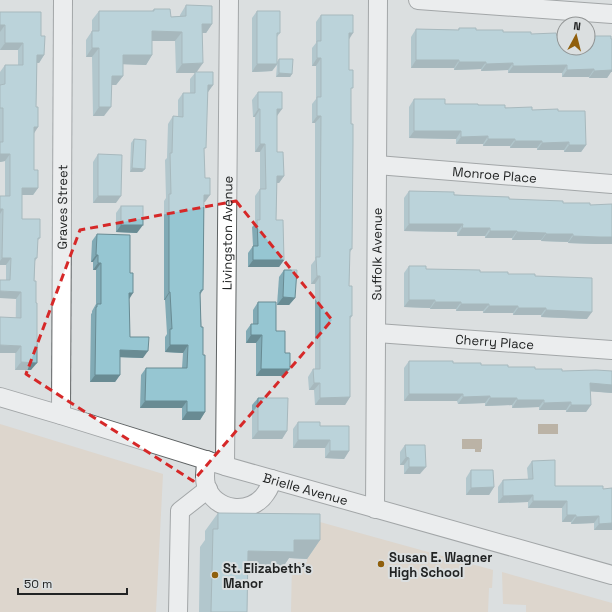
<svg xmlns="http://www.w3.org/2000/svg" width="612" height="612" font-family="'Space Grotesk',sans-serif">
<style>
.green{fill:#dfccb5}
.water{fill:#967e5f}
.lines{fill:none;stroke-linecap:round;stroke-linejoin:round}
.minor-casing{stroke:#5f6364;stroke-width:20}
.minor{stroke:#fff;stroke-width:18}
.wall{fill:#81aab5}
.shaded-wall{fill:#698b93}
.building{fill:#96c6d2;stroke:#698b93}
.marked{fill:none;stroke:#d62828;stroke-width:3;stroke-dasharray:8 5;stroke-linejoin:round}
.poi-dot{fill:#905f0c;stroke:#dbdfe0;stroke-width:1.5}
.labels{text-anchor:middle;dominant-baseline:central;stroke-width:4;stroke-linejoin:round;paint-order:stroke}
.street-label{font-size:13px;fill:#212323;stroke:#dbdfe0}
.poi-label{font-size:13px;font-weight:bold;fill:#212323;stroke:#dbdfe0;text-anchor:start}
</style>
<rect width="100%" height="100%" fill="#dbdfe0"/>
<!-- green -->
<g class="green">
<polygon points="0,424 163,474 156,612 0,612"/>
<polygon points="291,514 493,570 492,588 489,588 488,612 291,612 292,562 307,562 308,532"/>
<polygon points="502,572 612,603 612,612 526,612 526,605 503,604"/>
</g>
<!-- water -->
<g class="water">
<rect x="538" y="424" width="20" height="10"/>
<polygon points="462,439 482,439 482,449 481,449 481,452 475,452 475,449 462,449"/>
</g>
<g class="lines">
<!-- minor casing -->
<g class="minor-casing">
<g id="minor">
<polyline points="418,0 612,14"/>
<path id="s1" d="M 377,165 L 612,184"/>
<path id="s2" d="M 377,333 L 612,350"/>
<path id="s3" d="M 0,397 L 61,415 L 225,466 L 612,575"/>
<path id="s4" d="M 61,415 L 63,0"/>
<path d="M 207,460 C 205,469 204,477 206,485 C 214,512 251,516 266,493 C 269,489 271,484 272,479"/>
<path id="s5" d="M 225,466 L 229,0"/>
<path id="s6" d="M 375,509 L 378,0"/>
<polyline points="178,612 180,511 208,489"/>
</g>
</g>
<!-- minor -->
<use href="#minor" class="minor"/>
</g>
<!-- wall -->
<g class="wall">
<polygon points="186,5 212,24 206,33 202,33 197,72 213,85 208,92 204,152 205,202 204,202 203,290 200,295 205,412 200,420 182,420 182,408 140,408 141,375 146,368 182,368 183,353 165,352 165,337 167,334 165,300 164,300 164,201 166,198 165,160 167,158 168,124 173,116 178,117 178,100 183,93 190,93 190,79 195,73 176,73 175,41 152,41 152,55 146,65 123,64 123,76 116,85 111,85 104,116 93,116 92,57 86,57 86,40 92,31 92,20 99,11 152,11 154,9 171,17 180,16 180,15"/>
<polygon points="257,11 280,33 277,37 277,62 279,59 292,74 290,77 276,77 277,65 272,71 252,72 252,18"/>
<polygon points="0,12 41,36 44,55 39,63 37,63 36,107 38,127 34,132 34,170 38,188 33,195 22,195 22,219 40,238 37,241 37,258 35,261 31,370 15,370 16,299 6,280 6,265 0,265 0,196 5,196 5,161 0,162 0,72 5,65 18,65 18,50 0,50"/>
<polygon points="321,15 349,39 349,70 351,91 352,249 350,252 349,286 352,316 350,319 350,397 345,405 315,405 314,390 309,390 308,377 313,369 315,369 315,284 311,284 311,265 315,260 315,123 312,123 312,104 316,99 316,66 312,66 312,48 316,43 316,22"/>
<polygon points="459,28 476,30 531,34 557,36 611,72 607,78 589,78 589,77 562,77 562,73 508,73 508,70 481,71 481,69 454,70 454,68 411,68 411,37 416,29 458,30"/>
<polygon points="258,92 277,116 277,152 284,176 279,183 277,183 276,220 284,260 279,267 248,267 248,253 253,246 252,227 255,224 255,196 260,189 260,152 255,152 255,117 253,117 252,100"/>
<polygon points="414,99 445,104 478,105 532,110 558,111 586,145 581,152 564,152 564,150 537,150 537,148 510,148 510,146 483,146 483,144 456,144 456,139 409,138 409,107"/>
<polygon points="134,139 145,169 142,172 130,172 131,143"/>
<polygon points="98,154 116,203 93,203 93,162"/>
<polygon points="409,191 563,203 595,244 568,243 568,242 541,241 541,240 512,240 512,238 485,238 485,236 457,236 457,232 404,231 404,198"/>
<polygon points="121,206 137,233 116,232 116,213"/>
<polygon points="97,234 129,299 130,337 143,358 120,357 120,375 115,382 90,382 91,314 92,313 92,311 96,304 96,270 93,270 93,262 91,262 92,241"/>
<polygon points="409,266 426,269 480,272 535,276 587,319 541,317 541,315 513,315 513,313 483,313 483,311 456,311 456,309 430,309 430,308 404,307 404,273"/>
<polygon points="284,270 295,298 289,305 277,305 279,277"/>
<polygon points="258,302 276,331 285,353 290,369 284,376 256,376 256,343 246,343 246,331 251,324 253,324 253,310"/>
<polygon points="409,361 453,363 562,371 612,371 612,393 590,391 591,405 586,412 566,412 566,410 539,410 539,407 512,408 512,405 485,406 485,403 458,404 457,401 404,401 404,368"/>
<polygon points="258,398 287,431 282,439 252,439 252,405"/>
<polygon points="298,422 320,426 349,451 344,459 325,458 325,448 293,448 293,429"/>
<polygon points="405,445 420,474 404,474 404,465 400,465 400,452"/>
<polygon points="532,461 555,486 603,489 612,530 594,530 594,523 571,524 571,522 562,522 562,508 528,508 528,502 498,503 498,487 503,480 528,479 527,468"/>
<polygon points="471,470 494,487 489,495 466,495 466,478"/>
<polygon points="218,513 320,540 307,559 289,558 281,570 248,570 247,612 199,612 200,547 205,540 205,531"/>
</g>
<!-- shaded-wall -->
<g class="shaded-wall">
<polygon points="202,24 212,24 206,33 195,33"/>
<polygon points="0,25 5,25 0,32"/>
<polygon points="152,31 182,32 175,41 146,41"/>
<polygon points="349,33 353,33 348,41"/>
<polygon points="5,43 23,43 18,50 0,50"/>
<polygon points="92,48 99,48 92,57 86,57"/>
<polygon points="37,55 44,55 39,63 32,62"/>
<polygon points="123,55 152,55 146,65 116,64"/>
<polygon points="317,58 321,58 316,66 312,66"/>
<polygon points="416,60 459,60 454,68 411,68"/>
<polygon points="459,62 486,62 481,69 454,70"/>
<polygon points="203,63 196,73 176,73 182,64"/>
<polygon points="513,63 508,70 481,71 486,64"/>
<polygon points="257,64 277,64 272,71 252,72"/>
<polygon points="567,65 562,73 508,73 513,66"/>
<polygon points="612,65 612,72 611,72 607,78 589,78 594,71"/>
<polygon points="594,69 589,77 562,77 567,70"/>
<polygon points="279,73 292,74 290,77 276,77"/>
<polygon points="112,76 123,76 116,85 105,85"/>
<polygon points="208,85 213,85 208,92"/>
<polygon points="99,107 111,107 104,116 93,116"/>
<polygon points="258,109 260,109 255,117 253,117"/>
<polygon points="277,109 282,109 277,116"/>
<polygon points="317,116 321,116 315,123 312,123"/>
<polygon points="34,127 38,127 33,135"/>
<polygon points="414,131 461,131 456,139 409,138"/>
<polygon points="488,136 483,144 456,144 461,137"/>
<polygon points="488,139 515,139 510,146 483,146"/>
<polygon points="515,141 542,141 537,148 510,148"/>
<polygon points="569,142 564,150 537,150 542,143"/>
<polygon points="260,144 265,144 260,152 255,152"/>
<polygon points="569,145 586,145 581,152 564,152"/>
<polygon points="0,154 10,154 5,161 0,162"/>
<polygon points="132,168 145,169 142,172 130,172"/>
<polygon points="277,176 284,176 279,183 272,183"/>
<polygon points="22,188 38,188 33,195 17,195"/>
<polygon points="204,195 210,195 205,202 199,202"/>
<polygon points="98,196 121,196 116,203 93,203"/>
<polygon points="0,209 3,209 0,214"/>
<polygon points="409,224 463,224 457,232 404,231"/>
<polygon points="121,225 143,225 137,233 116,232"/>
<polygon points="462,228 490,228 485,236 457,236"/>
<polygon points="490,231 517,231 512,238 485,238"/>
<polygon points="517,232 546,233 541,240 512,240"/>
<polygon points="546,234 573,234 568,242 541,241"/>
<polygon points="573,236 612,237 612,244 595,244 568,243"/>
<polygon points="96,255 98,255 93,262 91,262"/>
<polygon points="2,258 11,258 6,265 0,265 0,261"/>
<polygon points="253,260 284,260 279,267 248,267"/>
<polygon points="98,263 101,263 96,270 93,270"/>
<polygon points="317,276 320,276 315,284 311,284"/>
<polygon points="0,291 21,292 16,299 0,298"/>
<polygon points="169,292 170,292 165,300 164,300"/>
<polygon points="129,293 133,293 128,301"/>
<polygon points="283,297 295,298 289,305 277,305"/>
<polygon points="409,300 435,300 430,308 404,307"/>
<polygon points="435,302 461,302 456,309 430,309"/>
<polygon points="461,304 489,304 483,311 456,311"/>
<polygon points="489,306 518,306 513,313 483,313"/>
<polygon points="518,308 546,308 541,315 513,315"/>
<polygon points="546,310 592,312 587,319 541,317"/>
<polygon points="251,335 262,335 256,343 246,343"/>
<polygon points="0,345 21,346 16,353 0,353"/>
<polygon points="170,345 188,345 183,353 165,352"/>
<polygon points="120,350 148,351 143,358 115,357"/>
<polygon points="21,362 37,363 31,370 15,370"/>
<polygon points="261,369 290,369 284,376 256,376"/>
<polygon points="95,375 120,375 115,382 90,382"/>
<polygon points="314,383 320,383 314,390 309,390"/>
<polygon points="590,383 612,385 612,393 585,391"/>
<polygon points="409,394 463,394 457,401 404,401"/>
<polygon points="490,396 485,403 458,404 463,397"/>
<polygon points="350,397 345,405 315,405 320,398"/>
<polygon points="490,398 517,398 512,405 485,406"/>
<polygon points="517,400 544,400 539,407 512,408"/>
<polygon points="145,401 187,401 182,408 140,408"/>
<polygon points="571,402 566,410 539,410 544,403"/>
<polygon points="571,405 591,405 586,412 566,412"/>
<polygon points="187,412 205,412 200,420 182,420"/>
<polygon points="258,431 287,431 282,439 252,439"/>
<polygon points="298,440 330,440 325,448 293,448"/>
<polygon points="330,451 349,451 344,459 325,458"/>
<polygon points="406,457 409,458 404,465 400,465"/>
<polygon points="409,467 426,467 420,474 404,474"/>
<polygon points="494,487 489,495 466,495 471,488"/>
<polygon points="533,495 528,502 498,503 503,496"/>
<polygon points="533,501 567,501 562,508 528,508"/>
<polygon points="567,515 576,515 571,522 562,522"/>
<polygon points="599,516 594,523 571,524 576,517"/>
<polygon points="612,523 612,530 594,530 599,524"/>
<polygon points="294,540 320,540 307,559 289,558 281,570 235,569 248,551"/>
</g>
<!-- building -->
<g class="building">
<polygon points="186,5 212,6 212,24 202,24 203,63 182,64 182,32 152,31 152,55 123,55 123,76 112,76 111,107 99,107 99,48 92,48 92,31 99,31 99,11 154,11 154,9 170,9 171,17 186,16"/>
<polygon points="257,11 280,11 280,33 277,33 277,64 257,64"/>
<polygon points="0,12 41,12 41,36 45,36 44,55 37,55 36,107 38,107 38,127 34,127 34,170 38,170 38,188 22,188 22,219 40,219 40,238 38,238 37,258 35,258 34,281 36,281 36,303 37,303 37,363 21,362 21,346 0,345 0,317 21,318 21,292 0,291 0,280 10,280 11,258 2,258 3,209 0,209 0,196 10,196 10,154 0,154 0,142 3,142 3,108 0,108 0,85 5,84 5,65 23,65 23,43 5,43 5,25 0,25"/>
<polygon points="321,15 353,15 353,33 349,33 349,70 353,70 353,88 351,88 351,124 353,124 353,143 352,249 350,249 349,286 352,286 352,316 350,316 350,397 320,398 320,383 314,383 313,369 320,369 320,276 317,276 316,257 320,257 321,116 317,116 317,97 321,97 321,58 317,58 317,41 321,41"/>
<polygon points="459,28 476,28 476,30 503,30 503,32 531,32 531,34 556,33 557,36 564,36 564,48 588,48 588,36 611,36 611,39 612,39 612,70 594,71 594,69 567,70 567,65 522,66 513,66 513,63 486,64 486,62 459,62 459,60 416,60 416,29 459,30"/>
<polygon points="279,59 293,59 292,74 279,73"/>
<polygon points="195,72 213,72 213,85 208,85 206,148 204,148 205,178 210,178 210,195 204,195 203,290 201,290 201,292 200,292 201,327 203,327 203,355 205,355 205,412 187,412 187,401 145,401 146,368 187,368 188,345 170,345 170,329 172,329 170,292 169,292 169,194 171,194 170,153 172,153 173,116 183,117 183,93 195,93"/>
<polygon points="258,92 282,92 282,109 277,109 277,152 283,152 284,176 277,176 276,220 283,220 284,260 253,260 253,246 258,246 257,220 260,220 260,189 266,189 265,144 260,144 260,109 258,109"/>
<polygon points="414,99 445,99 445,104 478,104 478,105 505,105 505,108 532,107 532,110 558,109 558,111 585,111 586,145 569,145 569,142 542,143 542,141 515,141 515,139 488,139 488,136 461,137 461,131 414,131"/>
<polygon points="134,139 146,140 145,169 132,168"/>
<polygon points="98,154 122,155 121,196 98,196"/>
<polygon points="409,191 454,192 454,195 509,197 509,199 563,201 563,203 590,203 590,205 612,204 612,237 600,237 573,236 573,234 546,234 546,233 517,232 517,231 490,231 490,228 462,228 463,224 409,224"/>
<rect x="121" y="206" width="22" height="19"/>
<polygon points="97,234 130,235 130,273 133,273 133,293 129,293 130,337 149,337 148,351 120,350 120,375 95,375 96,307 97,307 97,304 101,304 101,263 98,263 98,255 96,255"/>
<polygon points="409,266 426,266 426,269 480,270 480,272 508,272 508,274 535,274 535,276 592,278 592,312 546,310 546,308 518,308 518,306 489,306 489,304 461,304 461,302 435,302 435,300 409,300"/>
<polygon points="284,270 297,270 295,298 283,297"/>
<polygon points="258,302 276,302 276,331 285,331 285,353 290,353 290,369 261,369 262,335 251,335 251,324 258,324"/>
<polygon points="409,361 453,361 453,363 481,363 481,365 508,365 508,367 535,367 535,369 562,369 562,371 596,370 612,371 612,385 590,383 591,405 571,405 571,402 544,403 544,400 517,400 517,398 490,398 490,396 463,397 463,394 409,394"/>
<polygon points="258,398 288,398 287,431 258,431"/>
<polygon points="298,422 320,422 320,426 349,426 349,451 330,451 330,440 298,440"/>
<polygon points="405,445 425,445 426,467 409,467 409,458 406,457"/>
<polygon points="555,460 555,486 603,486 603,489 612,488 612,523 599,524 599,516 576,517 576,515 567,515 567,501 533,501 533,495 503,496 503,480 533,479 532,461"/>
<polygon points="471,470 493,470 494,487 471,488"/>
<polygon points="218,513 320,514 320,540 294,540 294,552 248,551 247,612 211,612 213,529 218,529"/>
</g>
<!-- marked area -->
<path d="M0 0H612V612H0ZM 236,201 L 332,320 L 193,481 L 26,374 L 80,230 Z" fill="#dbdfe0" fill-opacity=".55" fill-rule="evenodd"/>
<path class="marked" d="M 236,201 L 332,320 L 193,481 L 26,374 L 80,230 Z"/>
<!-- markers -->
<g class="poi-dot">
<circle cx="381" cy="564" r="4"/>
<circle cx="215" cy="575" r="4"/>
</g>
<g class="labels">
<!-- street labels -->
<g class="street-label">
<text stroke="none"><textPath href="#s1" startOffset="118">Monroe Place</textPath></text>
<text stroke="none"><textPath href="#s4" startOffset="208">Graves Street</textPath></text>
<text stroke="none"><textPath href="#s5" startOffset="233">Livingston Avenue</textPath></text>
<text stroke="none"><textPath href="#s6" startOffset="255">Suffolk Avenue</textPath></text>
<text stroke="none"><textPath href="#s2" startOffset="118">Cherry Place</textPath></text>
<text stroke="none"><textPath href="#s3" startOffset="319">Brielle Avenue</textPath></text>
</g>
<!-- poi labels -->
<g class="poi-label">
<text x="389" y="557">Susan E. Wagner<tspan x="389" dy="15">High School</tspan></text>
<text x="223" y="568">St. Elizabeth's<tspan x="223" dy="15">Manor</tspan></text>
</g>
</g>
<!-- north arrow -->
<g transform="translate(576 36) rotate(7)"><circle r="19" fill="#dbdfe0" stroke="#919494"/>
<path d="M0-3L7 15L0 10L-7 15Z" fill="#905f0c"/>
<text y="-6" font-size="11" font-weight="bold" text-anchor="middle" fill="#212323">N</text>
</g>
<!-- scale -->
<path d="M18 588v6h109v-6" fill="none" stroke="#212323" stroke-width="2"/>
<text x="24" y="588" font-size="12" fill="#212323" stroke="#dbdfe0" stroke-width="3" paint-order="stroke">50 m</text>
</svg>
